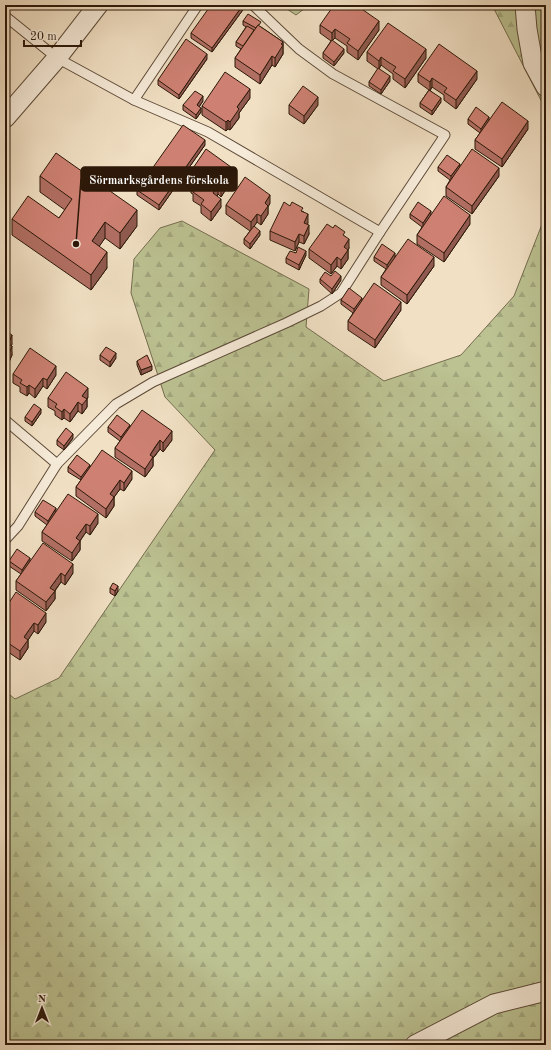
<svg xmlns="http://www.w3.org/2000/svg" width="551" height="1050" font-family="'Old Standard TT',serif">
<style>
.forest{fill:url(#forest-firs);stroke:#746d4e}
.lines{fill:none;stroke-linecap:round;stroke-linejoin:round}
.service-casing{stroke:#5d4a38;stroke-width:11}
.minor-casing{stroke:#5d4a38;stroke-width:21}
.service{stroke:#f6ebd9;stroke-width:9}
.minor{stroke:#f6ebd9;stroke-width:19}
.wall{fill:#b16f63;stroke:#2c1809}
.shaded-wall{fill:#905a50;stroke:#2c1809}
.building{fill:#ce8173;stroke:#2c1809}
.leader{fill:none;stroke:#2c1809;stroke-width:1.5}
.callout-dot{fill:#2c1809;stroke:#f6ebd9;stroke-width:1.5}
.callout{fill:#2c1809;stroke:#2c1809;stroke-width:1.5}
.callout-label{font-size:12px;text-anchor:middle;font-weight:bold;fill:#fff}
</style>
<defs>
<pattern id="forest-firs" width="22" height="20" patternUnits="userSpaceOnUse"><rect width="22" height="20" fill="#bcc292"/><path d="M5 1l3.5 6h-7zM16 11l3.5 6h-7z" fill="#a2a67d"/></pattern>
</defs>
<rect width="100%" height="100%" fill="#f1e0c4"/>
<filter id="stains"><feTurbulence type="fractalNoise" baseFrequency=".005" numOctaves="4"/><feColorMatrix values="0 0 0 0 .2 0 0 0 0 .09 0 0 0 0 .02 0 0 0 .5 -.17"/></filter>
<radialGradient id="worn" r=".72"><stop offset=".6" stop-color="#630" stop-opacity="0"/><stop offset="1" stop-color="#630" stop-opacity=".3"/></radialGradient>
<!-- forest -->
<g class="forest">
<polygon points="281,5 309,5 296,15"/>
<polygon points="492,5 546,5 546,110"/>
<polygon points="546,214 546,1045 5,1045 5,691 15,699 59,678 215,450 165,397 131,293 134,259 160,228 182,221 309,289 306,327 384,381 461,355 514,296"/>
</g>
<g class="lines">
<!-- service casing -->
<g class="service-casing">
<g id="service">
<polyline points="5,16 57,58 134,100 208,132 380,232 445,135 333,74 299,49 253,5"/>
<polyline points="134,100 198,5"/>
<polyline points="5,420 57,464 18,526 5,540"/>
<polyline points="57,464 116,404 153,382 286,323 321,306 341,293 380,232"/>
</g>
</g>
<!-- minor casing -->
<g class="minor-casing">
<g id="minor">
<polyline points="525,5 527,29 533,63 546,87"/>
<polyline points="5,118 57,58 98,5"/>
<polyline points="415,1045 494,1004 546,991"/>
</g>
</g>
<!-- service -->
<use href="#service" class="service"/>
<!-- minor -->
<use href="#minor" class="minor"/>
</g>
<!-- wall -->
<g class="wall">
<polygon points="245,5 245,7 212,52 191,38 191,33"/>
<polygon points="243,21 261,27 283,42 283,54 275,67 272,65 260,84 235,67 235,58 241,49 236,46 236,42 246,27 243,25"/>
<polygon points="320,25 379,30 358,60 347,52 347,46 335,38 332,41 344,53 334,66 323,58 323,53 331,41 320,33"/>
<polygon points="367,52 426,58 405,88 393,79 393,74 381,65 379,69 390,81 381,94 369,86 369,82 378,69 367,61"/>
<polygon points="207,59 179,99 158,85 158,80"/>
<polygon points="418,74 477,79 456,109 444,100 444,95 432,87 430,90 441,102 432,115 420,107 420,103 429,90 418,82"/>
<polygon points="250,98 239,113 239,118 230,130 228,129 226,131 202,115 202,106"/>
<polygon points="203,101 199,107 201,112 196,119 183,110 183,105"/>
<polygon points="289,105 318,105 304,124 289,114"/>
<polygon points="468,119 489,120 528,129 502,167 475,149 475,140 480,133 468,124"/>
<polygon points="205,145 159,210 137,195 137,190"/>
<polygon points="438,167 460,167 499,176 472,214 446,196 446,187 450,180 438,171"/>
<polygon points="231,175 228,179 228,186 221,197 218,194 217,196 221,207 211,221 201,213 201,206 193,201 193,194 191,193 191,189 187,185 187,177"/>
<polygon points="40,176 137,226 120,249 105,238 99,246 107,268 91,290 12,235 12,219 59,218 65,210 40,192"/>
<polygon points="270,203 268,207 268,214 261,225 257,222 254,226 260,235 250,249 244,244 244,239 250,231 226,214 226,205"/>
<polygon points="303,211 308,223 307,224 309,234 304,244 299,242 295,251 270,240 270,231"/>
<polygon points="410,214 431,215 470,224 444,262 417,244 417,235 422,227 410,218"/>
<polygon points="345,236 349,248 348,250 348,259 341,269 337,266 331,274 309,258 309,249"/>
<polygon points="296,253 306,255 299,270 286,263 286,258"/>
<polygon points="395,256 434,266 407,304 381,285 381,277 386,269 374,261 374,257"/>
<polygon points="331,276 341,280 332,294 320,283 320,279"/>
<polygon points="341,300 362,301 401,310 375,348 348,330 348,321 353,313 341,304"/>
<polygon points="5,331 12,344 11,346 12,355 9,362 5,360"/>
<polygon points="100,355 116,358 110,367 100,360"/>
<polygon points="137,361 152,370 141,375 137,365"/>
<polygon points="13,374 56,375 47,389 43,386 35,398 29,393 27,396 20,392 20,387 13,383"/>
<polygon points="88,397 87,399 87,407 82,414 78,411 70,422 64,418 62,420 55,415 55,411 48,407 48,398"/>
<polygon points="41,413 32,426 25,421 25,417"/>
<polygon points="108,427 130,427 172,440 163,452 160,449 155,456 153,458 153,466 145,477 115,457 115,448 120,441 108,432"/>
<polygon points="73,438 64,450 57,445 57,440"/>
<polygon points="68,467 90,467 132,479 124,491 120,489 114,497 114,506 106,518 76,496 76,487 81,480 68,472"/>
<polygon points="35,512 56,512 98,523 90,535 86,532 80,541 80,550 72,561 42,541 42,532 47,525 35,516"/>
<polygon points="9,561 30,562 73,573 65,585 61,582 55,591 55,599 46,611 16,590 16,581 21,574 9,566"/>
<polygon points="110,588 118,591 115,596 110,593"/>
<polygon points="5,609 46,622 38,634 34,631 28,640 28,648 20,660 5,650"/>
</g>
<!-- shaded-wall -->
<g class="shaded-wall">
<polygon points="243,5 245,5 245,7 212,52 212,48"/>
<polygon points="379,21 379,30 358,60 358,51"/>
<polygon points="335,29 335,38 332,41 332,33"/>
<polygon points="283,42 283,54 275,67 275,58 281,44"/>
<polygon points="344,49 344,53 334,66 334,62"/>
<polygon points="426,49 426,58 405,88 405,79"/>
<polygon points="207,54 207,59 179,99 179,95"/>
<polygon points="272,56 272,65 260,84 260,75"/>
<polygon points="381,57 381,65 379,69 379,61"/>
<polygon points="477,71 477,79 456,109 456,100"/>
<polygon points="390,76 390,81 381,94 381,90"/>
<polygon points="432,78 432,87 430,91 430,82"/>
<polygon points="250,89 250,98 239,113 239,118 230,130 230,122 237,107"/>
<polygon points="203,96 203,101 197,110 197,105"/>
<polygon points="318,97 318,105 304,124 304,116"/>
<polygon points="441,98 441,102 432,115 432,111"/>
<polygon points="201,108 201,112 196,119 196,115"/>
<polygon points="489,117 489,121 481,133 481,129"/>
<polygon points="228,120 228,129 226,131 226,122"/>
<polygon points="528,121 528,129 502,167 502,159"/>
<polygon points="205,140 205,145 159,210 159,205"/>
<polygon points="460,164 460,168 451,180 451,176"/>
<polygon points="231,167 231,175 228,179 228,186 221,197 221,188 225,175"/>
<polygon points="499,168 499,176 472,214 472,206"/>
<polygon points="218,185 218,194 213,202 213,193"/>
<polygon points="270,195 270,203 268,207 268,214 261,225 261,216 265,203"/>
<polygon points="221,199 221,207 211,221 211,212"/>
<polygon points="137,210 137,226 120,249 120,233"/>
<polygon points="431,211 431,216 423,228 423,223"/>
<polygon points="257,214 257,222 251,231 251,222"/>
<polygon points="308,214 308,223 304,231 304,223"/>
<polygon points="470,215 470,224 444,262 444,253"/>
<polygon points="105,222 105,238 92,257 92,241"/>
<polygon points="309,225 309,234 304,244 304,236"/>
<polygon points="260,231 260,235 250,249 250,244"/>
<polygon points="299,234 299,242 295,251 295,242"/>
<polygon points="349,239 349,248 344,256 344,247"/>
<polygon points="348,250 348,259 341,269 341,260"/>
<polygon points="306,251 306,255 299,270 299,265"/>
<polygon points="107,252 107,268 91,290 91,275"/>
<polygon points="395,253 395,258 387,270 387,265"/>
<polygon points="337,257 337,266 331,274 331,265"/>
<polygon points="434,257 434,266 407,304 407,295"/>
<polygon points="341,276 341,280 332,294 332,289"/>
<polygon points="362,298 362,302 354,314 354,309"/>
<polygon points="401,302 401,310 375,348 375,340"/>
<polygon points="12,335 12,344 8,352 8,344"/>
<polygon points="12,346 12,355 9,362 9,353"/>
<polygon points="116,353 116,358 110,367 110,362"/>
<polygon points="56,366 56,375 47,389 47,380"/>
<polygon points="152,366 152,370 141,375 141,370"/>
<polygon points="43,378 43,386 35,398 35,389"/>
<polygon points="29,385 29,393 27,396 27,387"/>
<polygon points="88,388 88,397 87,399 87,407 82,414 82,396"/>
<polygon points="78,402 78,411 70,422 70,414"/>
<polygon points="41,409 41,413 32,426 32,422"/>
<polygon points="64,409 64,418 62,420 62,412"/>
<polygon points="130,425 130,429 121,441 121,437"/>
<polygon points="172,431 172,440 163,452 163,443"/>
<polygon points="73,434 73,438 64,450 64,446"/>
<polygon points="160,440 160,449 153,458 153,466 145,477 145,469 150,455"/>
<polygon points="90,465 90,469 81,481 81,477"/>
<polygon points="132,471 132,479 124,491 124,483"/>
<polygon points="120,480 120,489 110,503 110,494"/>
<polygon points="114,497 114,506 106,518 106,509"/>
<polygon points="56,508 56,513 48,525 48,521"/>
<polygon points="98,514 98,523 90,535 90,526"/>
<polygon points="86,524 86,532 77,545 80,541 80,550 72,561 72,553 76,538"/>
<polygon points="30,558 30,563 22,575 22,570"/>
<polygon points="73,564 73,573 65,585 65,576"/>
<polygon points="61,573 61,582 50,597 50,588"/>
<polygon points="118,586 118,591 115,596 115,591"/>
<polygon points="55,591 55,599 46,611 46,602"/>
<polygon points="46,613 46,622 38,634 38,625"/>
<polygon points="34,623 34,631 28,640 28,648 20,660 20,651 24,637"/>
</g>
<!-- building -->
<g class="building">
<polygon points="211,5 243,5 212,48 191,33"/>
<polygon points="334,5 356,5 379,21 358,51 347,43 350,39 335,29 332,33 320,25"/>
<polygon points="248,14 261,22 259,25 258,25 256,28 243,21"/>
<polygon points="388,23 426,49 405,79 393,71 396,67 388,62 381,57 379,61 367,52"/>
<polygon points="258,25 283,42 281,44 283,45 275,58 272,56 260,75 235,58"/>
<polygon points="247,26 254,30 243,46 236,42"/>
<polygon points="186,39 207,54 179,95 158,80"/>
<polygon points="332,40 344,49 334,62 323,53"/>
<polygon points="439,44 477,71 456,100 444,92 447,88 432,78 430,82 418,74"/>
<polygon points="378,68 390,76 381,90 369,82"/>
<polygon points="225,72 250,89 237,107 239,109 230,122 228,120 226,122 202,106"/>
<polygon points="303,86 318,97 304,116 289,105"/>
<polygon points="429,90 441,98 432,111 420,103"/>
<polygon points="195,91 203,96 197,105 201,108 196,115 183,105"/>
<polygon points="502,102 528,121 502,159 475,140"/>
<polygon points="476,107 489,117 481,129 468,119"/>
<polygon points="183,125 205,140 159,205 137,190"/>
<polygon points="206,149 231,167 225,175 228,177 221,188 218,185 213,193 221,199 211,212 201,204 204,200 193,192 196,188 191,184 193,182 187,177"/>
<polygon points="472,149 499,168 472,206 446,187"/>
<polygon points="56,153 137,210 120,233 105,222 92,241 107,252 91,275 12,219 28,196 59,218 72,199 40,176"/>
<polygon points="447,155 460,164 451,176 438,167"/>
<polygon points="245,177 270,195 265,203 268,206 261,216 257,214 251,222 226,205"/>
<polygon points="444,196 470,215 444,253 417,235"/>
<polygon points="284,202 290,206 292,202 303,208 301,211 308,214 304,223 309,225 304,236 299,234 295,242 270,231"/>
<polygon points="418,202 431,211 423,223 410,214"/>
<polygon points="327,224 333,228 335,225 345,232 343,235 349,239 344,247 348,250 341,260 337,257 331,265 309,249"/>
<polygon points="254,226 260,231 250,244 244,239"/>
<polygon points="408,239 434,257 407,295 381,277"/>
<polygon points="382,244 395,253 387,265 374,257"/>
<polygon points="298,247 306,251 299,265 286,258 290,251 296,253"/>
<polygon points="335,271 341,276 332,289 320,279 325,272 331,276"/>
<polygon points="374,283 401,302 375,340 348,321"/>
<polygon points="349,288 362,298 354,309 341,300"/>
<polygon points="5,331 12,335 8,344 12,346 9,353 5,351"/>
<polygon points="106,347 116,353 110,362 100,355"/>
<polygon points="30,348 56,366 47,380 43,378 35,389 29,385 27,387 20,383 22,380 13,374"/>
<polygon points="147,355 152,366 141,370 137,361"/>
<polygon points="66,372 88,388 82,396 87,399 82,405 78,402 70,414 64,409 62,412 55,407 57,404 48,398"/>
<polygon points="34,404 41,409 32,422 25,417"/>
<polygon points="142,410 172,431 163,443 160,440 155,447 150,455 153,457 145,469 115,448"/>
<polygon points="117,415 130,425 121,437 108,427"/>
<polygon points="66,428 73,434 64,446 57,440"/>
<polygon points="102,450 132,471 124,483 120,480 110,494 114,497 106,509 76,487"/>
<polygon points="77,455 90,465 81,477 68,467"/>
<polygon points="68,494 98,514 90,526 86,524 76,538 80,541 72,553 42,532"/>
<polygon points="43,500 56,508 48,521 35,512"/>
<polygon points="43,543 73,564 65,576 61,573 50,588 55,591 46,602 16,581"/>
<polygon points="17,549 30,558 22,570 9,561"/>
<polygon points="113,583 118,586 115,591 110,588"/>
<polygon points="16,592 46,613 38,625 34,623 24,637 28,640 20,651 5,641 5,609"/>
</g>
<!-- callouts -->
<path class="leader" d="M76 244L81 179"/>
<circle class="callout-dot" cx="76" cy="244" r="4"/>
<rect class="callout" x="81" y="167" width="156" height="24" rx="4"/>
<g class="callout-label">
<text x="159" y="184">Sörmarksgårdens förskola</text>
</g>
<!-- margin -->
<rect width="551" height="1050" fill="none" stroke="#f1e0c4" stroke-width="20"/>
<rect x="6" y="6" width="539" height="1038" fill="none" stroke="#2c1809" stroke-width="2"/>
<rect x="10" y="10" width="531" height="1030" fill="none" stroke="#2c1809"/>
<!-- north arrow -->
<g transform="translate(42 1008)" stroke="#f6ebd9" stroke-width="3" paint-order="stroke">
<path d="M0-3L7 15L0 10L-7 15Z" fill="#2c1809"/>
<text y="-6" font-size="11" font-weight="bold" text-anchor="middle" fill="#2c1809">N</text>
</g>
<!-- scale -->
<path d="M24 40v6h57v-6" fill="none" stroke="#2c1809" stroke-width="2"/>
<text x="30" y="40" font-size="12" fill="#2c1809" stroke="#f6ebd9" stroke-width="3" paint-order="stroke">20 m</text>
<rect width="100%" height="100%" filter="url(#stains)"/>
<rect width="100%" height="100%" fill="url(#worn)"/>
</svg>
